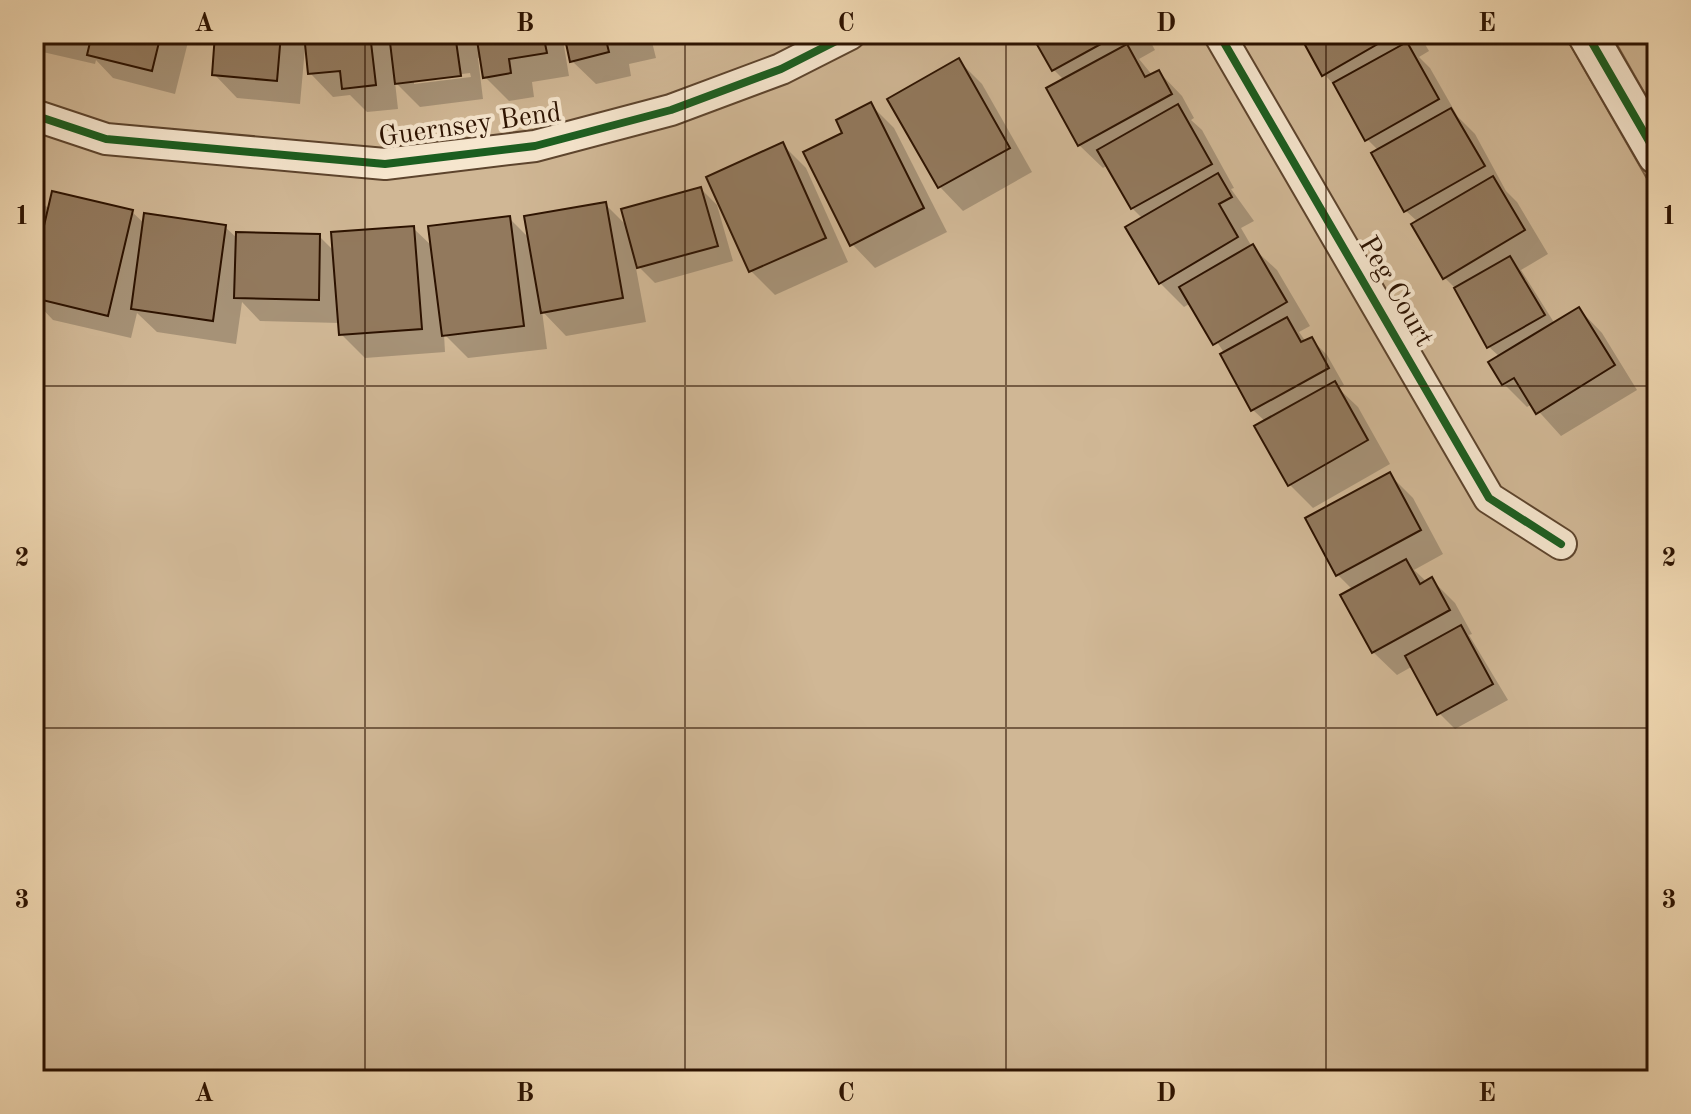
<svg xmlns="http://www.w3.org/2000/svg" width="1691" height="1114" font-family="'Old Standard TT',serif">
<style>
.green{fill:#d0b795;stroke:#7e644a;stroke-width:2}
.shadow{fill:#0003;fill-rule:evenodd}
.building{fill:#92795d;stroke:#2c1200;stroke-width:2}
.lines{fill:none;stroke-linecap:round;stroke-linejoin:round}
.minor-casing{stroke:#5d442d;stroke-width:34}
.tertiary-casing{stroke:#5d442d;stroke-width:42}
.minor{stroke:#f6e6ce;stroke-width:30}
.tertiary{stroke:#f6e6ce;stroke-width:38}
.cycleway-casing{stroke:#f6e6ce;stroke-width:13}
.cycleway{stroke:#1b5e20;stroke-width:8}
.grid{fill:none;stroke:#2c1200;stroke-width:2;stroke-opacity:0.55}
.labels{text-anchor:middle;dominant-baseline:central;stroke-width:8;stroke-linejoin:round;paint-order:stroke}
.street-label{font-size:28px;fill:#2c1200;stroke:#f6e6ce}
.neatline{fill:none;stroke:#2c1200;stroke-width:3}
.grid-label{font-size:26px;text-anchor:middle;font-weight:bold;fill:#2c1200}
</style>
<rect width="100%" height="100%" fill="#f1d9b3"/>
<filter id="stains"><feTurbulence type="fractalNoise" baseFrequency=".0025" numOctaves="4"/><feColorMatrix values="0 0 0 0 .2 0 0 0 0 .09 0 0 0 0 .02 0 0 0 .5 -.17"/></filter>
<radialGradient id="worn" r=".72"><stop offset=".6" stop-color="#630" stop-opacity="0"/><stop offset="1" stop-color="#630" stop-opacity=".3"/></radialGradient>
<!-- green -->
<g class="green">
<polygon points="34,34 1564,34 1657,196 1657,1080 34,1080"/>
<polygon points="1611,34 1656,34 1657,115"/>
</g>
<!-- shadow -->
<g class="shadow">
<polygon points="34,34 190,34 175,94 113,78 96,60 95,64 34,50"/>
<path d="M 217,34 L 562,34 L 569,76 L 532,82 L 534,97 L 509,101 L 485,77 L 482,57 L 478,58 L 483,99 L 420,107 L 395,82 L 398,109 L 367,112 L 350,95 L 333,97 L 310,73 L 305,48 L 300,104 L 237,98 L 214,74 ZM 470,73 L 471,77 L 414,84 L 414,80 Z"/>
<polygon points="566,34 650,34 656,58 629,64 631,76 596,84 572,61"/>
<polygon points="663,34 710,34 674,45"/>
<polygon points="1034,34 1146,34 1155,50 1139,59 1153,76 1159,72 1182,96 1194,118 1191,120 1202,130 1234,188 1231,189 1254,221 1241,228 1252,247 1277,270 1310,326 1299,332 1306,342 1311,339 1327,355 1344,385 1338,388 1358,407 1390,464 1313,508 1289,484 1266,422 1253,410 1225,354 1191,303 1184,307 1160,283 1143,219 1132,208 1108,165 1103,168 1079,145 1064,80 1054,70"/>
<polygon points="1301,34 1419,34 1429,51 1419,57 1430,68 1458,117 1475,134 1506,191 1517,202 1548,254 1521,270 1555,324 1579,309 1602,333 1637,390 1561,436 1532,404 1527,407 1504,384 1500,357 1489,347 1457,290 1445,278 1418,222 1406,211 1379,151 1367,139 1339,90 1324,74"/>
<polygon points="959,61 982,84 1032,172 963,211 940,187"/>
<polygon points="871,105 894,128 947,232 875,268 852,244 845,134"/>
<polygon points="782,144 806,168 848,262 775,295 751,271"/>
<polygon points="701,189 717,205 733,261 655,283 635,263 646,322 566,336 542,311 547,349 468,358 444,334 445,352 365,358 341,334 340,323 260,321 242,302 236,344 157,332 137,313 131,338 53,320 34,300 34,195 50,210 132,212 145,224 225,227 238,239 319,236 334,251 413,228 433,247 509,218 530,239 605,204 628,227"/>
<polygon points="1390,475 1413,498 1443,554 1414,570 1427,582 1432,580 1455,603 1472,634 1469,635 1508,700 1455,729 1439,713 1413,666 1397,675 1373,652 1353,590 1338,575 1307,519"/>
</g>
<!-- building -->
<g class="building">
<polygon points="92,34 161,34 152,71 87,55"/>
<polygon points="215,34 281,34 277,81 212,75"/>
<polygon points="304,34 370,34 376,85 342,89 340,71 308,74"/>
<polygon points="389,34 455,34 461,76 395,84"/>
<polygon points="476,34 543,34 547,53 509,59 511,73 483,78"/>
<polygon points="564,34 633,34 606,40 609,52 570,62"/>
<polygon points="1031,34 1119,34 1052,71"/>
<polygon points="1299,34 1395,34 1322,76"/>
<polygon points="1407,42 1439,99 1365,141 1333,83"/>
<polygon points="1127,44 1145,77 1159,70 1172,94 1078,146 1046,88"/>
<polygon points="959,58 1010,148 938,188 887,99"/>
<polygon points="871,102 924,208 850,246 803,152 842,133 836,120"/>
<polygon points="1178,104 1212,164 1131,209 1097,150"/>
<polygon points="1451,108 1485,166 1404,212 1371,153"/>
<polygon points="783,142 826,238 749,272 706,177"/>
<polygon points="1218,173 1232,197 1219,204 1238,237 1159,284 1125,227"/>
<polygon points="1493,176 1525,230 1443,279 1411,224"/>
<polygon points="701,187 718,246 637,268 621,209"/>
<polygon points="52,191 133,210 108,316 34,298 34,269"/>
<polygon points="606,202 623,298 541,313 524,216"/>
<polygon points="144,213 226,225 213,321 131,309"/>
<polygon points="510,216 524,326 442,336 428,226"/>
<polygon points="414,226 422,329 339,335 331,232"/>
<polygon points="236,232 320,234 319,300 234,298"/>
<polygon points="1253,244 1287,302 1213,345 1179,287"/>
<polygon points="1510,256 1545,315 1487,348 1454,288"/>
<polygon points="1579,307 1615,365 1536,414 1514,378 1502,385 1488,362"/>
<polygon points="1287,317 1301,342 1312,337 1329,368 1251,411 1220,354"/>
<polygon points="1335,381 1368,440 1288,486 1254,426"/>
<polygon points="1390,472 1421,530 1336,576 1305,518"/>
<polygon points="1406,559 1420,584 1432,577 1450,610 1372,653 1340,595"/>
<polygon points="1461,625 1493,684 1437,715 1405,656"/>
</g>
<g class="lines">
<!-- minor casing -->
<g class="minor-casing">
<g id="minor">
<polyline points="1219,34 1489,498 1561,544"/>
<polyline points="34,115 106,139 385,164 535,146 671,110 781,69 850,34"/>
</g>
</g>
<!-- tertiary casing -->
<g class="tertiary-casing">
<polyline id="tertiary" points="1587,34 1657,155"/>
</g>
<!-- minor -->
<use href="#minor" class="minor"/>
<!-- tertiary -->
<use href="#tertiary" class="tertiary"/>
<!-- cycleway casing -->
<g class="cycleway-casing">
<g id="cycleway">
<polyline points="1219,34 1489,498 1561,544"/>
<polyline points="1587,34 1657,155"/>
<polyline points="34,115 106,139 385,164 535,146 671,110 781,69 850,34"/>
</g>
</g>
<!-- cycleway -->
<use href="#cycleway" class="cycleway"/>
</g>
<!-- grid -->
<path class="grid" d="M 365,34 L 365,1080M 685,34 L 685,1080M 1006,34 L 1006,1080M 1326,34 L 1326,1080M 34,386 L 1657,386M 34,728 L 1657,728"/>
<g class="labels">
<!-- street labels -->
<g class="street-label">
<text transform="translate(470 126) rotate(-8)">Guernsey Bend</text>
<text transform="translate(1395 292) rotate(60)">Peg Court</text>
</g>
</g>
<!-- margin -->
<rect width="1691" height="1114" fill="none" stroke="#f1d9b3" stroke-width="88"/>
<rect x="44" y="44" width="1603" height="1026" class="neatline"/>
<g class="grid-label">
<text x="204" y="31">A</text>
<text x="525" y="31">B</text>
<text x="846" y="31">C</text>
<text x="1166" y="31">D</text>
<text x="1487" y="31">E</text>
<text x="22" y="224">1</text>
<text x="1669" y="224">1</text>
<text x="22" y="566">2</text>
<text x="1669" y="566">2</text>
<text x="22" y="908">3</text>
<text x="1669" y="908">3</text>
<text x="204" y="1101">A</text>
<text x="525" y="1101">B</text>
<text x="846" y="1101">C</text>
<text x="1166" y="1101">D</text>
<text x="1487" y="1101">E</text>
</g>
<rect width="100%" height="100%" filter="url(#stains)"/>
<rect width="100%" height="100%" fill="url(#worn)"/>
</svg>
